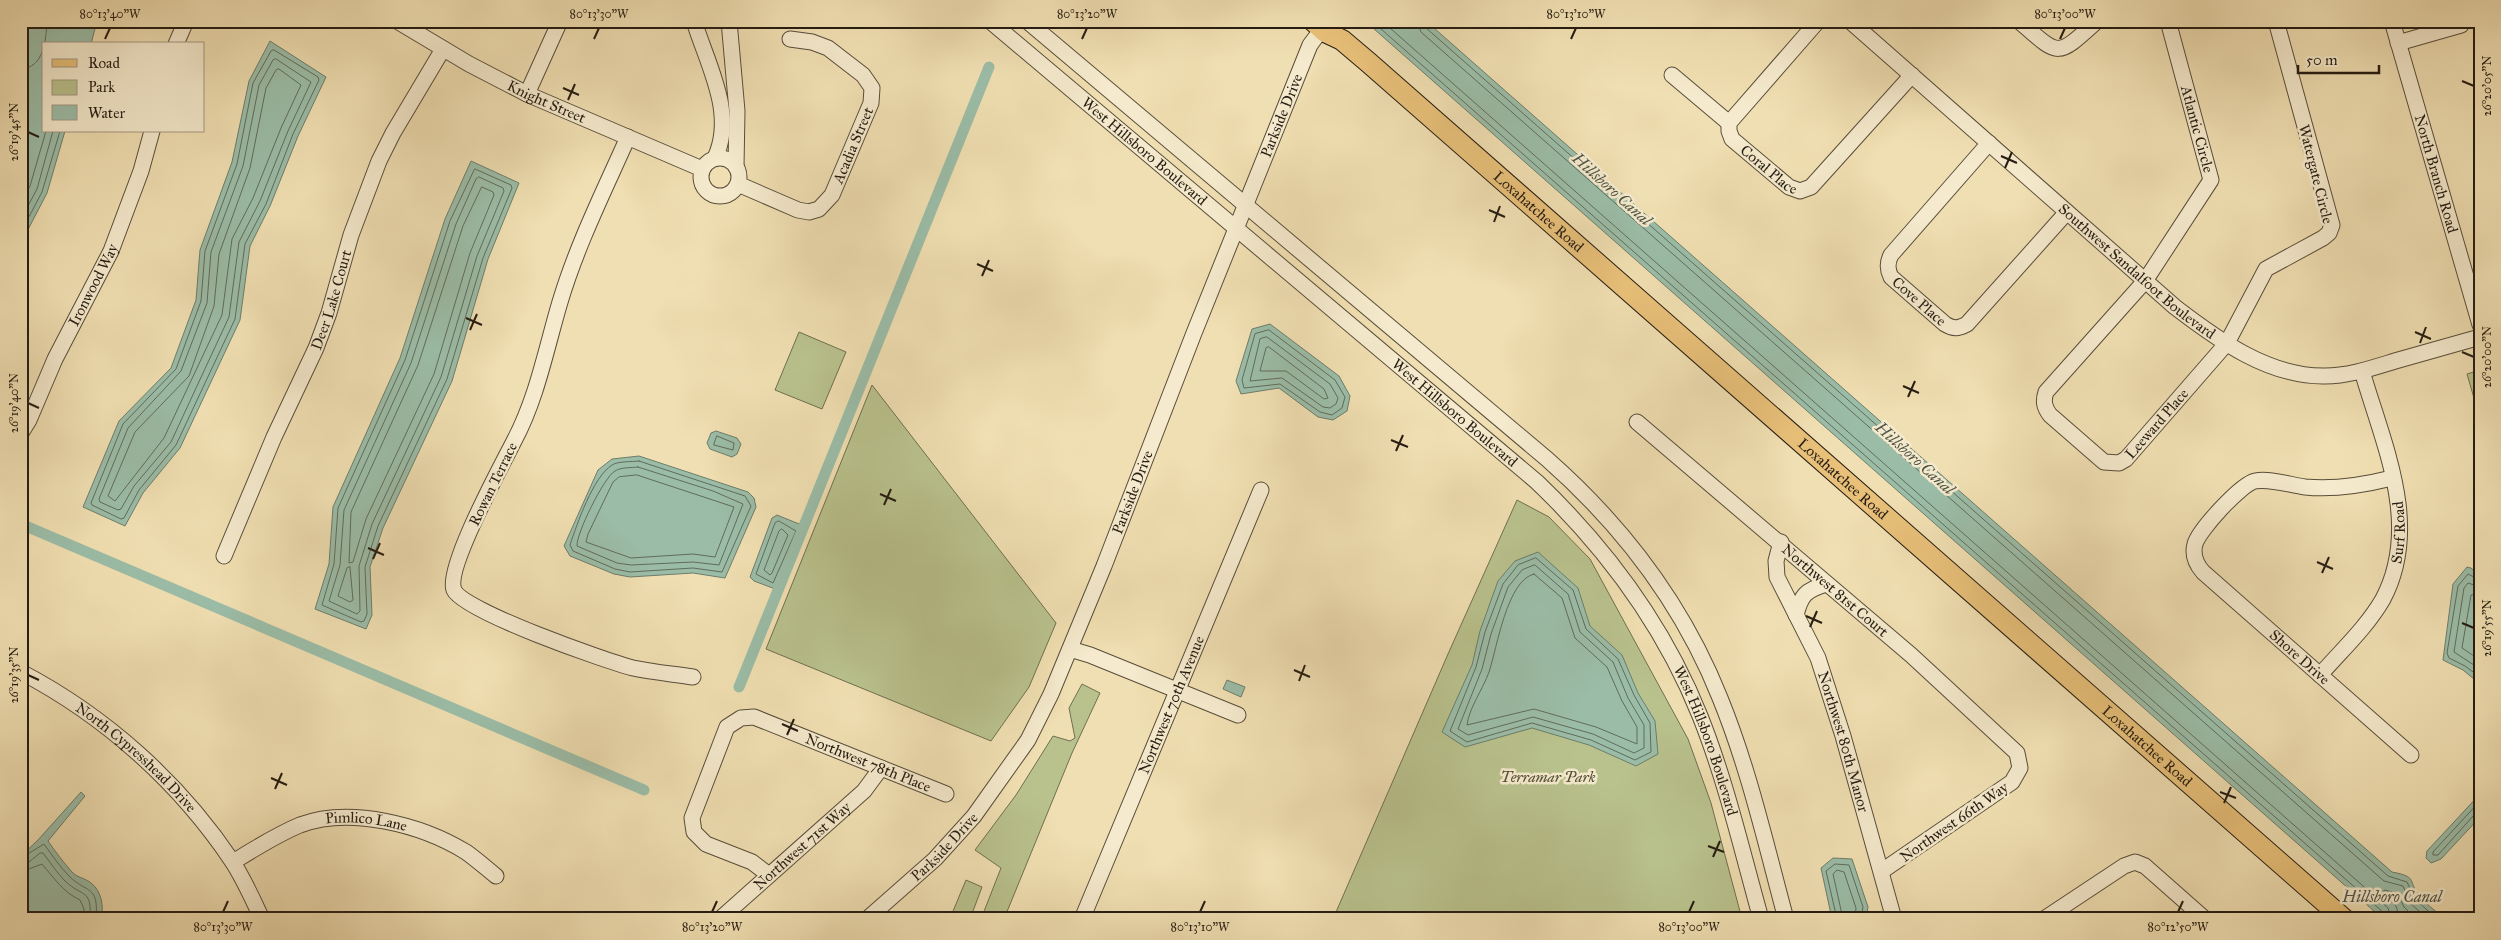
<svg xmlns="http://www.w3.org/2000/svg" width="2501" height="940" font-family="'IM FELL Great Primer',serif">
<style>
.green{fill:#b9c28d;stroke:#6f6f50}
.water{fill:#9bbda8;stroke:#6c7d6c}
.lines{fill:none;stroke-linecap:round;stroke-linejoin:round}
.shore{stroke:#606c5d;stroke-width:1}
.canal{stroke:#9bbda8;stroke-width:11}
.minor-casing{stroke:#584d3a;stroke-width:17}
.major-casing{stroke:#251c12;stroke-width:22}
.minor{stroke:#f5eacd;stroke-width:15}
.major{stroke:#e8c079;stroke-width:20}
.ticks{fill:none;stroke:#251c12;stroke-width:2}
.labels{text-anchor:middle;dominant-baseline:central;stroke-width:5;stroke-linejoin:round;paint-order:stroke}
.street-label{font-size:15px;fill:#251c12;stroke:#f5eacd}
.park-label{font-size:15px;font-style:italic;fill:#514e37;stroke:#f5eacd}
.water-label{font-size:16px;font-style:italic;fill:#4e5446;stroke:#f5eacd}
.neatline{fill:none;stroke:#251c12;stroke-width:2}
.ticks-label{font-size:12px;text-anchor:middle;fill:#251c12}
</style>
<rect width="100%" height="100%" fill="#f0dfb2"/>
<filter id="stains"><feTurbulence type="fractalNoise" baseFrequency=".004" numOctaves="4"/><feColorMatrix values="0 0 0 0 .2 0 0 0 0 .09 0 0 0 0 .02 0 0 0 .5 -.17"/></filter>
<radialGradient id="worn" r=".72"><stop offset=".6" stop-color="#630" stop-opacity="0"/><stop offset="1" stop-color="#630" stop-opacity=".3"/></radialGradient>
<!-- green -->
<g class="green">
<polygon points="799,332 846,352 822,409 775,390"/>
<polygon points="2480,370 2480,412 2478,412 2467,374"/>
<polygon points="872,385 1056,623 1029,687 991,741 766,649"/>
<polygon points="1517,500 1549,517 1590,559 1688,739 1711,803 1742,919 1333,919 1448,654"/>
<polygon points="1082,684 1100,693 1072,753 1004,919 981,919 1001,868 975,850 1016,795 1053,736 1070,741 1075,738 1069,708"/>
<polygon points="966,880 982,887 970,919 951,916"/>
</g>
<!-- water -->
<g class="water">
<polygon points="28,21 97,21 91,44 44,44 44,131 65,131 47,193 21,243 21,64"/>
<path d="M 1365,21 L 1426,21 L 2392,872 C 2419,877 2407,881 2420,897 C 2427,905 2437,912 2445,919 L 2383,919 Z"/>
<polygon points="270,41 326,77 298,136 270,206 250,246 240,320 180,448 143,493 125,526 83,507 119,421 171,368 196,300 200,250 232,162 249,81"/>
<polygon points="471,161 519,183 488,259 452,381 383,528 370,567 372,615 366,629 315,609 329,564 333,507 400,358 445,219"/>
<polygon points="1270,324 1339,376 1350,396 1347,411 1333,420 1318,417 1279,388 1241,394 1236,381 1252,329"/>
<polygon points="716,431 737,438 741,444 737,454 732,457 710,449 707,443 711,433"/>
<polygon points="639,456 748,492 754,498 756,507 725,578 693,573 630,577 614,574 570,556 564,546 598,470 612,459"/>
<polygon points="777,515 804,526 778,590 754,581 750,577 772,518"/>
<polygon points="1538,552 1578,588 1590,626 1622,655 1638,693 1655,721 1658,754 1636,766 1589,745 1532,728 1465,747 1442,732 1472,665 1480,631 1498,581 1515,561"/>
<polygon points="2467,567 2471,568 2480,576 2480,684 2463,670 2443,660 2453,584"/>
<polygon points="1227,680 1245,687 1241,697 1223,689"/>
<path d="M 81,792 L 85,796 L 48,841 C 55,851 63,862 72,872 C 78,878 85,878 91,883 C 102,891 104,908 101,919 L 21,919 L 21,856 L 38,840 Z"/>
<polygon points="2480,794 2480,817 2441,859 2431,863 2426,858 2427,851"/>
<polygon points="1833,858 1852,859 1868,907 1866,919 1832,919 1821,868"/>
</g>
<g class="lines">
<!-- shore -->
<g class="shore">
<polyline points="1372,21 2384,913 2386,919"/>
<polyline points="1382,21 2388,908 2392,919"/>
<polyline points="1417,21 1421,32 2384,881 2403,886 2410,903 2428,919"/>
<polyline points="1423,21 1425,27 2388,876 2407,882 2415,899 2437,919"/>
<polygon points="274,50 318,77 319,80 293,134 266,204 245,244 235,319 176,445 139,490 124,518 121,519 92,505 91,503 123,424 176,369 201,301 205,251 237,164 253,83 271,51"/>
<polygon points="276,59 311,82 288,131 260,201 239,242 229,317 171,442 134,486 121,509 118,510 100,502 99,499 128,428 181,371 207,303 211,252 243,166 259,85 273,60"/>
<path d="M 21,69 C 44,68 46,40 47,21"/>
<polygon points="279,69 301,85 281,128 253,198 232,239 222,315 164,438 115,501 108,496 135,432 189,376 214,306 219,254 250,168 266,88 276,70"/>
<polygon points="475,169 511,185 512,188 483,258 447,379 378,526 365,567 367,614 364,621 361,622 322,605 334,564 338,508 405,360 450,221"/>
<polygon points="479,177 503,188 504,191 477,256 441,377 372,524 359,566 360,611 357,614 329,601 340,565 344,510 411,363 456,224 476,179"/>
<polygon points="482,187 493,192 494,195 470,253 434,374 366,519 353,562 349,563 351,512 418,365 463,226"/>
<polyline points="21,202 30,186 46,131"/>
<polyline points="21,219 37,189 53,131"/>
<polyline points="21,232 42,192 60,131"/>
<polygon points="1269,330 1335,380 1345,397 1342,408 1332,415 1320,412 1280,384 1244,388 1242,380 1255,334"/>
<polygon points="1267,337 1330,384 1338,398 1336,404 1330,408 1323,407 1282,378 1250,381 1260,339"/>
<polygon points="1269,347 1324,389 1328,398 1324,399 1286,371 1260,371 1266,348"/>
<polygon points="717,436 734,443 733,450 714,445"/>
<path d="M 639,461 L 745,496 L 751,506 L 722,572 L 693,568 L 630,572 L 615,569 L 573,551 L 570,545 C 577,524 593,477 612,465 C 618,461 631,462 639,461 Z"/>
<path d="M 638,467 L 713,491 L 743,504 L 719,565 L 693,562 L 631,565 L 617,563 L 577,546 C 576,534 604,477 615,471 C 621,467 631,468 638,467 Z"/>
<polygon points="637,475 734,507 715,557 693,554 631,558 586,542 588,534 613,482 619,477"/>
<polygon points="779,521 796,531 773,583 756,574 775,523"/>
<polygon points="782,529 788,535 772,573 770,575 764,570 779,531"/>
<polygon points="1536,558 1573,590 1586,629 1618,659 1634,695 1650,723 1651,752 1635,760 1591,740 1532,723 1467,742 1450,731 1476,667 1485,632 1503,584 1518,565"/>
<polygon points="1535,565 1568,594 1580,632 1613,662 1628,698 1644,725 1644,748 1634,753 1593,734 1533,717 1468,735 1458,729 1482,669 1491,634 1508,587 1522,570"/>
<polygon points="350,567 353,600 350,602 338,596 347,568"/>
<path d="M 1534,574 L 1562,598 L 1575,638 L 1607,667 L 1622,701 L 1637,727 L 1637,744 L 1596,727 L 1534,709 L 1467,725 C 1469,708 1483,689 1489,672 C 1497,648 1507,580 1534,574 Z"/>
<polyline points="2480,580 2468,574 2458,586 2447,653 2449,658 2465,666 2480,677"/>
<polyline points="2480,587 2468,583 2464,588 2454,652 2480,669"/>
<polyline points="2480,594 2471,595 2462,648 2480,660"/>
<polyline points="2480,801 2433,852 2433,855 2438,855 2474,815 2480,814"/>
<path d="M 21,858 L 44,844 C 52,855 60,867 69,876 C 87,894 99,884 96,919"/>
<path d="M 21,864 L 29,862 L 40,853 L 43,853 C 50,862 57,873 65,881 C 83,898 92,888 90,919"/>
<path d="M 21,872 L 42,864 C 54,878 63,892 80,900 L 84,909 L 83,919"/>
<polyline points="1837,919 1826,871 1835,864 1849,865 1863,907 1861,919"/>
<polyline points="1843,919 1833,874 1837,870 1844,872 1856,908 1855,919"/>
<polyline points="2400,919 2396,906 2384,894 2384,890 2397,893 2404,907 2416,919"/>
</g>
<!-- canal -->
<g class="canal">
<polyline points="21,524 644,790"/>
<polyline points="739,687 989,67"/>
</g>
<!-- minor casing -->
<g class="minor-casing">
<g id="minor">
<path id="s1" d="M 397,21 L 469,64 L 527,94 L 702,169"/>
<path d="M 694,21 C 707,64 736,113 715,158"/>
<polyline points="729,21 737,111 736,167"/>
<path id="s2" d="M 990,21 L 1537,482 C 1607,549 1664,626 1700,716 C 1726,781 1742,851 1761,919"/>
<path d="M 1027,21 L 1547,459 C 1622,525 1683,605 1720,698 C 1749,769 1766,845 1786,919"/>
<path id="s3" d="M 1818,21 L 1729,123 L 1729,131 L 1732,139 L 1789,187 L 1800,191 L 1811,187 L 1912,75"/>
<path id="s4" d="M 1850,21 L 2175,307 C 2218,340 2269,377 2325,376 C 2349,376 2372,368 2395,361 C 2424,353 2452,345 2480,337"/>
<path d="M 2019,21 C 2060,57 2056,58 2097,21"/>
<path id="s5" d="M 2168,21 L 2211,180 L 2145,281 L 2046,392 C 2043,401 2044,407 2050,415 L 2104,462 L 2119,463 L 2126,459 L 2227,343 L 2266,269 L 2323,238 L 2329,233 L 2332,225 L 2276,21"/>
<path id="s6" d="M 2392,21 L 2480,325"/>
<polyline points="2398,43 2461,25"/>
<polyline points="176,44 186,21"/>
<polyline points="1672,75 1729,123"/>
<polyline points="527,94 560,21"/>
<path d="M 628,137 C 604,191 577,245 560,302 C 546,349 537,398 514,441 C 502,465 445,569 454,590 C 463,611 606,661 633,668 C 652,672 673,674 693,677"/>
<path id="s7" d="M 1989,143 L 1891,255 C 1887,263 1887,269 1891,277 L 1945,324 C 1953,329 1958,329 1967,324 L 2067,212"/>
<circle cx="720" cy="177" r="19"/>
<path id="s8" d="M 738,184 L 798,210 L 809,212 L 819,209 L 832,195 L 871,103 L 872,88 L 863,75 L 828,48 L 812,42 L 790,39"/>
<path id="s9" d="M 1637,422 L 1911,655 L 2017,753 L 2020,768 L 2012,782 L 1882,871"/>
<path id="s10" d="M 21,433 L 29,420 L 55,359 L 111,251 L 141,171 L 152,131"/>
<path id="s11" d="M 2392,478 C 2364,485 2334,490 2305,487 C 2290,485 2270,478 2255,481 C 2241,484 2199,530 2195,544 C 2192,555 2196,564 2203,572 L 2411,755"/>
<path id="s12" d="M 1781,542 L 1776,561 L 1777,577 L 1818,658 L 1843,736 L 1894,919"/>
<path id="s13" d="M 224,556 L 274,437 L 316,348 L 329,313 L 351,235 L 379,161 L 393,133 L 443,49"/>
<path d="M 1796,615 C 1801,595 1806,590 1826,584"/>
<polyline points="1070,649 1090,655 1238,715"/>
<path id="s14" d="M 21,672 C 105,716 179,782 232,861 C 244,879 253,900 262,919"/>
<path id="s15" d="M 2320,675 C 2341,651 2367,627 2383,599 C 2422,525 2383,444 2362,371"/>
<path id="s16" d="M 233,862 C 254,849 276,835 300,825 C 350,806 422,825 466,852 C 476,859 486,868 496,876"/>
<path id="s17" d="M 769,875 L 752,862 L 706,844 L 694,832 L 692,818 L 727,727 L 741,718 L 754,717 L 946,794"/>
<path id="s18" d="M 720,919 L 864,791 L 881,768"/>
<path id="s19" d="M 867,919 L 935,859 L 974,816 L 1028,740 L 1051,694 L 1104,566 L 1194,333 L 1310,45 L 1327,22"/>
<path id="s20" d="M 1082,919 L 1261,490"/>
<polyline points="2044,919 2124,866 2135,862 2145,866 2205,919"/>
</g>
</g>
<!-- major casing -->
<g class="major-casing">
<g id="major">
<path id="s21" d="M 1313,21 L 1325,32 L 1342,40 L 1368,62 L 2344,919"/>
</g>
</g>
<!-- minor -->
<use href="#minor" class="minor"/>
<!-- major -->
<use href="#major" class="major"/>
</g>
<!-- ticks -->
<path class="ticks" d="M 105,39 L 110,28M 594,39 L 599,28M 1082,39 L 1087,28M 1571,39 L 1576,28M 2060,39 L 2065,28M 2462,81 L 2474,86M 563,88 L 579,95M 568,100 L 575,84M 28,132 L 39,137M 2001,156 L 2017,163M 2005,168 L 2012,152M 1489,210 L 1505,217M 1494,222 L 1500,206M 977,264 L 993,271M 982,276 L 989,260M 466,318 L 482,325M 470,330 L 477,314M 2415,332 L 2431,339M 2420,343 L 2426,327M 2462,352 L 2474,357M 1903,386 L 1919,393M 1908,397 L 1915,381M 28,403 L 39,408M 1391,440 L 1408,447M 1396,451 L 1403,435M 880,494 L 896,501M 884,505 L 891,489M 368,548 L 384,555M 373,559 L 380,543M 2317,562 L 2333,569M 2322,573 L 2329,557M 1806,616 L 1822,623M 2462,623 L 2474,628M 1810,627 L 1817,611M 1294,670 L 1310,677M 28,675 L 39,680M 1299,681 L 1305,665M 782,724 L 798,731M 787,735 L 794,719M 271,778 L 287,785M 275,789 L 282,773M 2220,792 L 2236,798M 2224,803 L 2231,787M 1708,846 L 1724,852M 1713,857 L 1720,841M 223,912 L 228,901M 712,912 L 717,901M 1200,912 L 1205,901M 1689,912 L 1694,901M 2178,912 L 2183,901"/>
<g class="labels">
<!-- street labels -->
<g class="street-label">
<text stroke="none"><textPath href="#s1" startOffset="170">Knight Street</textPath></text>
<text stroke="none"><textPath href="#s19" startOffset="916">Parkside Drive</textPath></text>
<text stroke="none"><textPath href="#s5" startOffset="112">Atlantic Circle</textPath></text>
<text stroke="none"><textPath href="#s8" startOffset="160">Acadia Street</textPath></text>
<text stroke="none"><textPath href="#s2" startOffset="202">West Hillsboro Boulevard</textPath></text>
<text stroke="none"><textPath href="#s3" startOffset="200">Coral Place</textPath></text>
<text stroke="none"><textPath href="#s6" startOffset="159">North Branch Road</textPath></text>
<text transform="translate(2316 174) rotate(76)">Watergate Circle</text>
<text stroke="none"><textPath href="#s21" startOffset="296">Loxahatchee Road</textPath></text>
<text stroke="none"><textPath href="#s4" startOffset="381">Southwest Sandalfoot Boulevard</textPath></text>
<text stroke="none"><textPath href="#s10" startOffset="165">Ironwood Way</textPath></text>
<text stroke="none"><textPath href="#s13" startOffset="278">Deer Lake Court</textPath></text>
<text stroke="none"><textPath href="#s7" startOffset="209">Cove Place</textPath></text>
<text stroke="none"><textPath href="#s2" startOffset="608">West Hillsboro Boulevard</textPath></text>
<text stroke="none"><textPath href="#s5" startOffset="600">Leeward Place</textPath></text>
<text stroke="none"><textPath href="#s21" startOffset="701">Loxahatchee Road</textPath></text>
<text transform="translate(493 484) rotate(-64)">Rowan Terrace</text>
<text stroke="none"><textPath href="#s19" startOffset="511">Parkside Drive</textPath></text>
<text stroke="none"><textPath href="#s15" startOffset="168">Surf Road</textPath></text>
<text stroke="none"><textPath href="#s9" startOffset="260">Northwest 81st Court</textPath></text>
<text stroke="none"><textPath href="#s11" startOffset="386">Shore Drive</textPath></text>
<text stroke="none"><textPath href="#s20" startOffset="232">Northwest 70th Avenue</textPath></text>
<text stroke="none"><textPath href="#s2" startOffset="1028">West Hillsboro Boulevard</textPath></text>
<text stroke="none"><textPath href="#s12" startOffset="214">Northwest 80th Manor</textPath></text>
<text stroke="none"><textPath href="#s21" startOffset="1106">Loxahatchee Road</textPath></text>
<text stroke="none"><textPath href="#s14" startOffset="144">North Cypresshead Drive</textPath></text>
<text stroke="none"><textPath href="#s17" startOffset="352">Northwest 78th Place</textPath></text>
<text transform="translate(1954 822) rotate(-35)">Northwest 66th Way</text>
<text stroke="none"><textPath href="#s16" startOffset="144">Pimlico Lane</textPath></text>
<text stroke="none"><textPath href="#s18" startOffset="110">Northwest 71st Way</textPath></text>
<text stroke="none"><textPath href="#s19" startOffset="106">Parkside Drive</textPath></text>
</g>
<!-- park labels -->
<g class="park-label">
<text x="1548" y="777">Terramar Park</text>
</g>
<!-- water labels -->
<g class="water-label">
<text transform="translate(1612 189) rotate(42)">Hillsboro Canal</text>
<text transform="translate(1915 458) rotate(42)">Hillsboro Canal</text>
<text x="2392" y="896">Hillsboro Canal</text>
</g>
</g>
<!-- margin -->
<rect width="2501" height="940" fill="none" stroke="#f0dfb2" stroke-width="55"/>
<!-- legend -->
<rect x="42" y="42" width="162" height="90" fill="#f5eacd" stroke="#a29882"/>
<rect x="52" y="59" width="25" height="8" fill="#e8c079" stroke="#a29882"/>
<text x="88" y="68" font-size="15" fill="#251c12">Road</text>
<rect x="52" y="80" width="25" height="15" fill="#b9c28d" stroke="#a29882"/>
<text x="88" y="92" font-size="15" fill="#251c12">Park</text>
<rect x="52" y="105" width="25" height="15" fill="#9bbda8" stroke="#a29882"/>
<text x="88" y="118" font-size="15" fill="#251c12">Water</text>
<!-- scale -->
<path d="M2298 65v8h81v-8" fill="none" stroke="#251c12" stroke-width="2.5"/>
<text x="2306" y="65" font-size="15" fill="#251c12" stroke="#f5eacd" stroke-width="4" paint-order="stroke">50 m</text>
<rect x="28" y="28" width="2446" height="884" class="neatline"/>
<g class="ticks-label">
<text x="110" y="18">80°13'40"W</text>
<text x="599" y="18">80°13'30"W</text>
<text x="1087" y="18">80°13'20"W</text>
<text x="1576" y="18">80°13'10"W</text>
<text x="2065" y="18">80°13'00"W</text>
<text transform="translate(2487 86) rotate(-90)" y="4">26°20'05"N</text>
<text transform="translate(14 132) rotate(-90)" y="4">26°19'45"N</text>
<text transform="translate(2487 357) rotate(-90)" y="4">26°20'00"N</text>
<text transform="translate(14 403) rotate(-90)" y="4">26°19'40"N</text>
<text transform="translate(2487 628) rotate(-90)" y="4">26°19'55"N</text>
<text transform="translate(14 675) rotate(-90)" y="4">26°19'35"N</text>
<text x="223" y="931">80°13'30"W</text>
<text x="712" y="931">80°13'20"W</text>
<text x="1200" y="931">80°13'10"W</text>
<text x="1689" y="931">80°13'00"W</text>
<text x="2178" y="931">80°12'50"W</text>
</g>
<rect width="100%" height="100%" filter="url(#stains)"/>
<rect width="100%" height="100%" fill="url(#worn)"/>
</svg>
